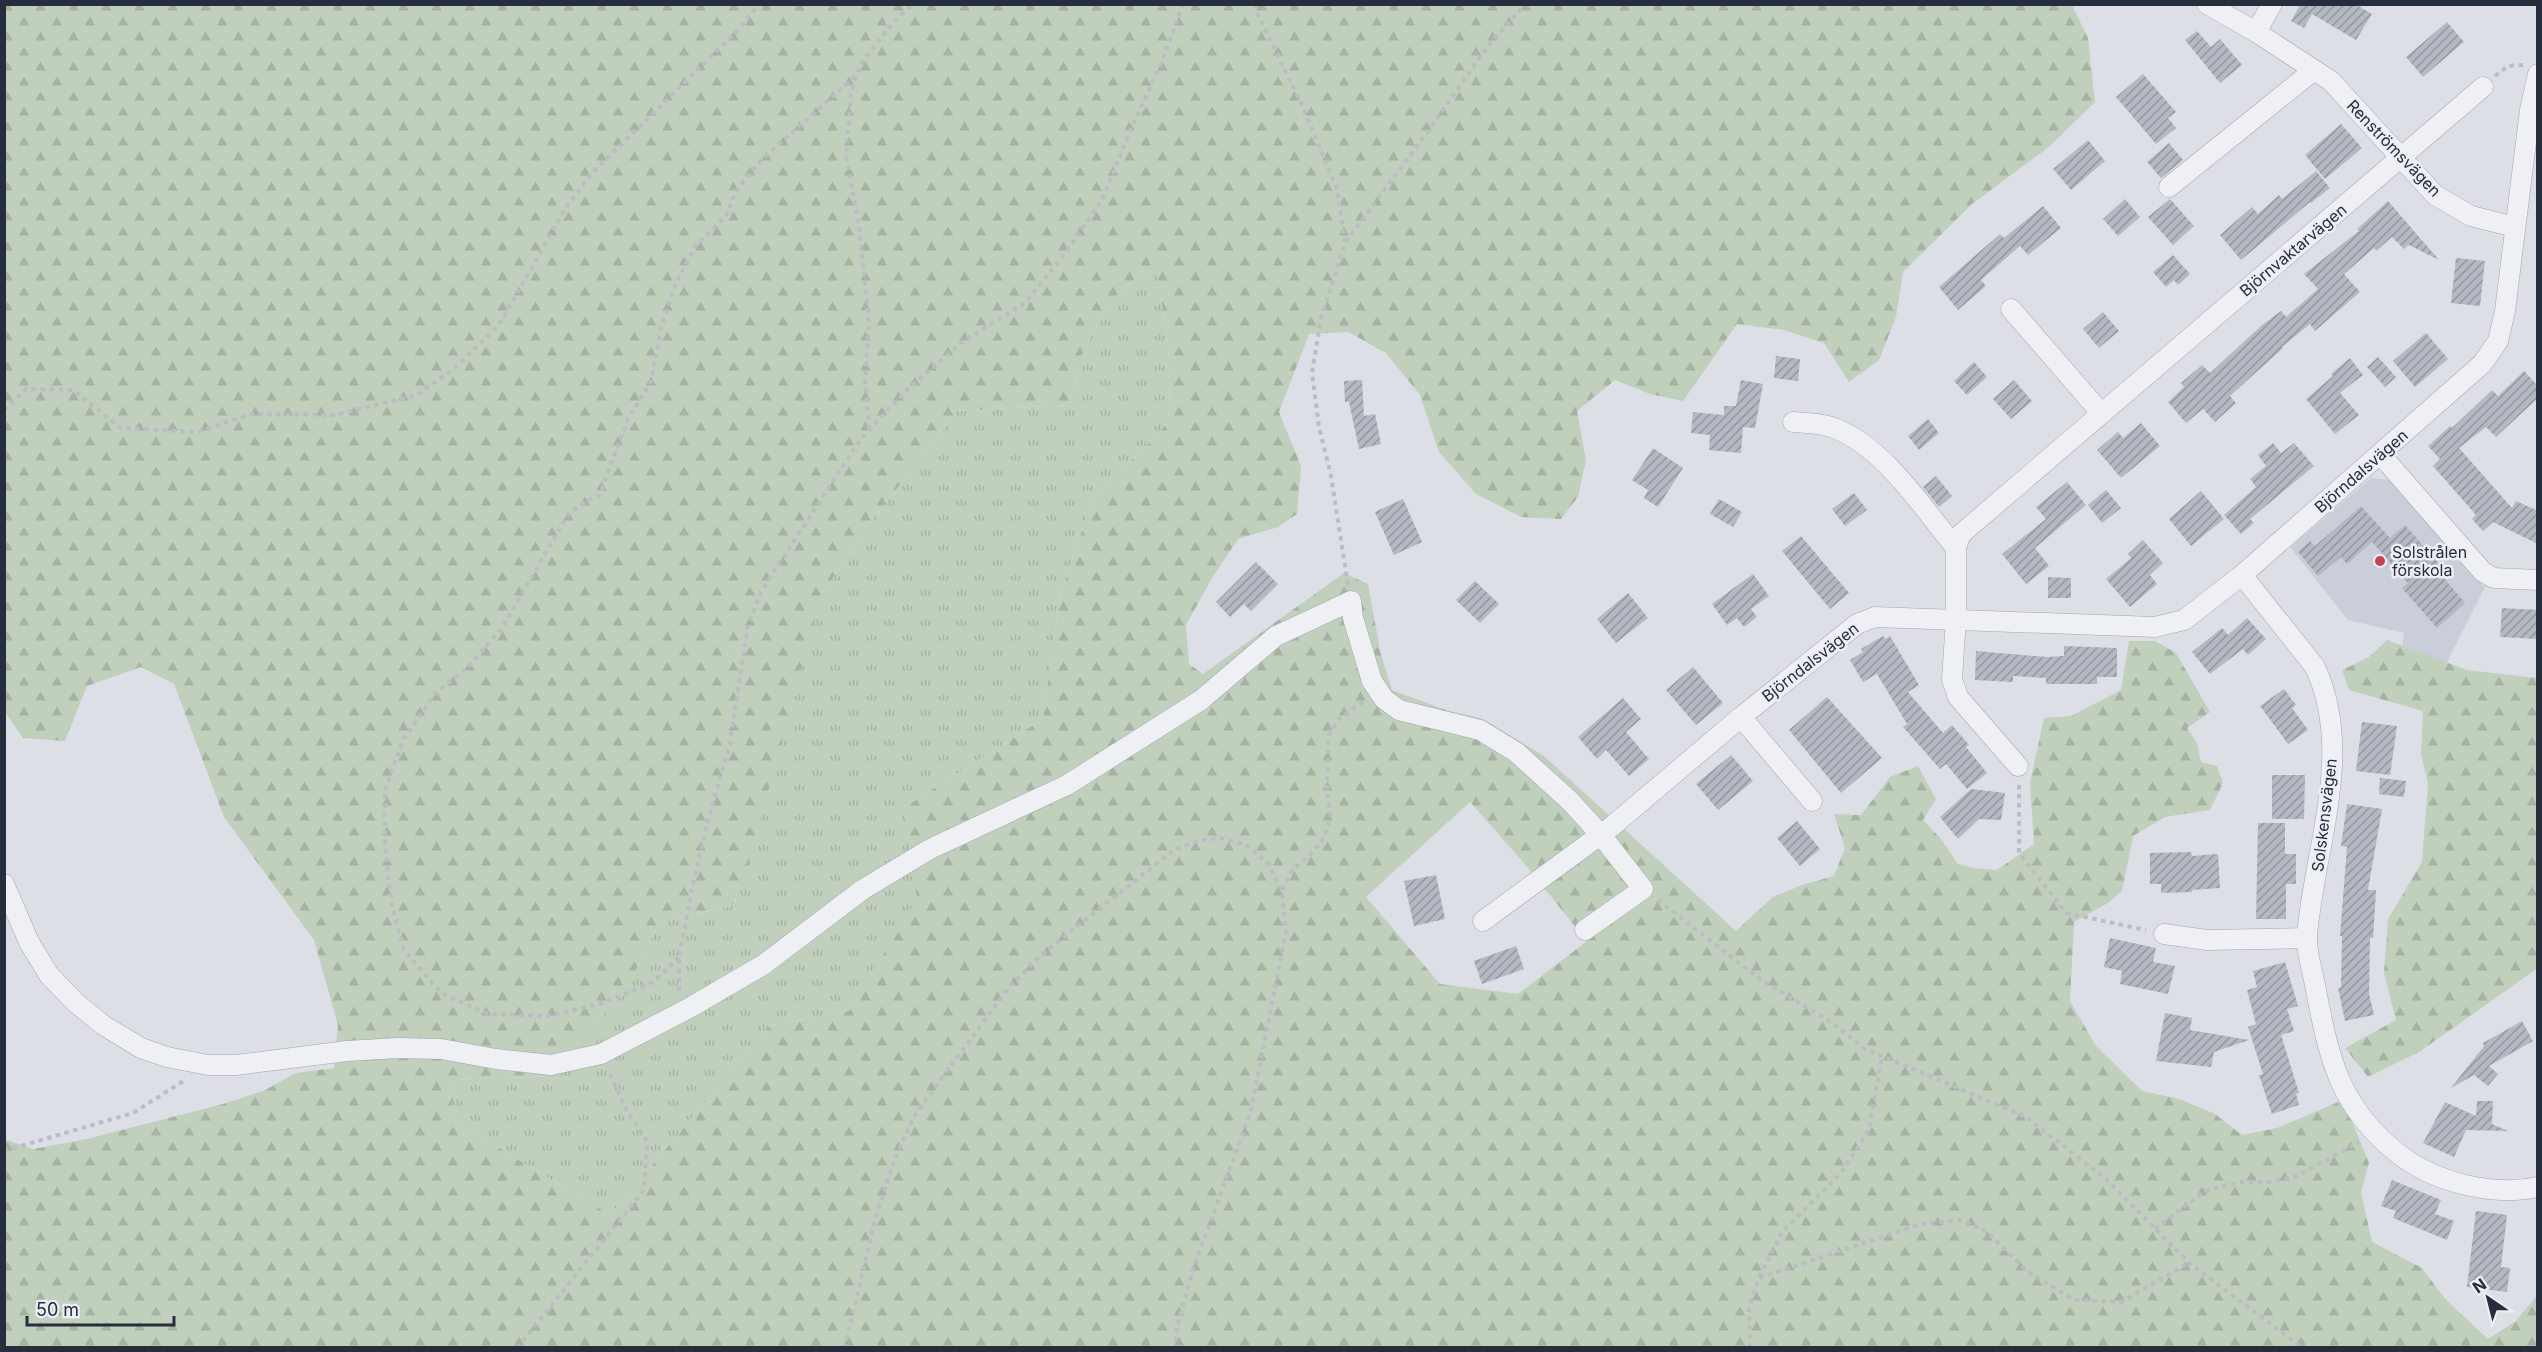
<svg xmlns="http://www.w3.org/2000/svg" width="2542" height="1352" font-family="Inter,sans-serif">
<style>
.built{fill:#caced8}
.grass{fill:url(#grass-tufts)}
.forest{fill:url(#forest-firs);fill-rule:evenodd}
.building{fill:url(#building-hatch)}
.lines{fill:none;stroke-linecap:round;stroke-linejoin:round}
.minor-casing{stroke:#a2a6b0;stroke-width:21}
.path{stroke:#babdc4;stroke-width:4;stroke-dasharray:4.5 4.5;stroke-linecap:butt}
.minor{stroke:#eef0f4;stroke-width:20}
.poi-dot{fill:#ca4251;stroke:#ebeef4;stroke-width:2}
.labels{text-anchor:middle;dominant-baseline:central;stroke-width:5;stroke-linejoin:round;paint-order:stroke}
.street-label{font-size:16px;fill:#262d3c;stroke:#ebeef4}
.poi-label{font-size:16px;fill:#262d3c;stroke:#ebeef4;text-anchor:start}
</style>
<defs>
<pattern id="grass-tufts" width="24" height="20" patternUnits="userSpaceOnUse" patternTransform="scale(1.5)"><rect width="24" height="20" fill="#c1d0bd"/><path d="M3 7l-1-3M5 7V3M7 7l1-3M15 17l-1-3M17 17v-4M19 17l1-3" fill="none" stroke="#a6b3a3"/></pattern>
<pattern id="forest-firs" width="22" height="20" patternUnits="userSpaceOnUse" patternTransform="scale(1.5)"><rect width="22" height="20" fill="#c1d0bd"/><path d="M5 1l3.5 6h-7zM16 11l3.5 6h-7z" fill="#a6b3a3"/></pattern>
<pattern id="building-hatch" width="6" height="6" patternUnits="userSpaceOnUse" patternTransform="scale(1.5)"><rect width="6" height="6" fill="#b3b8c2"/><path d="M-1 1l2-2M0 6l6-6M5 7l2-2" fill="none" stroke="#91969f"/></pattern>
</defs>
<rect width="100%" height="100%" fill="#dcdfe6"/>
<!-- built -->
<polygon class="built" points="2371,478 2391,480 2470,574 2485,587 2445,666 2401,657 2404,633 2348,620 2290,547"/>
<!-- grass -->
<polygon class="grass" points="1157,272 1170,355 1169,422 1092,501 1060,596 1043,719 905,807 918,899 849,1011 771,1025 610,1215 451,1119 455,1080 547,1076 626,990 659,923 734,905 822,594 870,523 957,411 1070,405 1081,357 1106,306 1140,274"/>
<!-- forest -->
<g class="forest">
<path d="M 5,5 L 2072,5 L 2088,38 L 2095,102 L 2049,147 L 1972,204 L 1903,272 L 1896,317 L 1879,360 L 1849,382 L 1824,343 L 1784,330 L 1737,324 L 1683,401 L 1650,394 L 1615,380 L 1577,411 L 1586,460 L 1578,497 L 1561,519 L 1521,517 L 1476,494 L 1439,452 L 1420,395 L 1386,353 L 1348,332 L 1309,334 L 1279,412 L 1301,466 L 1297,514 L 1278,527 L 1238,539 L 1212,578 L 1186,625 L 1189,664 L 1203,674 L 1344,573 L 1368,584 L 1381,655 L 1392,690 L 1446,710 L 1483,719 L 1544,756 L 1736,931 L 1773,897 L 1802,885 L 1834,876 L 1845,848 L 1834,814 L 1861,815 L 1890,777 L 1918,766 L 1936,799 L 1923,820 L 1941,839 L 1958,864 L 1973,868 L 1997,870 L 2034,844 L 2030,783 L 2044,718 L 2071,716 L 2121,690 L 2129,641 L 2155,641 L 2176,653 L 2210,712 L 2187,728 L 2197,743 L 2201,762 L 2217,766 L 2223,783 L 2210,810 L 2165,817 L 2133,836 L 2122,891 L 2108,903 L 2074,922 L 2070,1001 L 2096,1046 L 2142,1091 L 2180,1099 L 2215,1114 L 2242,1135 L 2277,1128 L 2343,1100 L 2369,1163 L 2361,1192 L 2372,1242 L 2422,1268 L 2445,1299 L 2488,1339 L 2516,1321 L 2537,1295 L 2537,1347 L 5,1347 L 4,1139 L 33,1149 L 87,1139 L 223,1104 L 265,1090 L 296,1073 L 334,1068 L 338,1025 L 314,940 L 224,817 L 174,684 L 141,667 L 87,686 L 65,741 L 23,738 L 5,712 ZM 1157,272 L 1170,355 L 1169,422 L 1092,501 L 1060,596 L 1043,719 L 905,807 L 917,899 L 849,1011 L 771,1025 L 610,1215 L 451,1119 L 455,1080 L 547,1076 L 626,990 L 659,923 L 733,905 L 747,868 L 822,594 L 870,523 L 957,411 L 1070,405 L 1081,357 L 1106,306 L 1140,274 ZM 1470,802 L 1523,862 L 1587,941 L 1518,994 L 1440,984 L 1366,897 Z"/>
<polygon points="2387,640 2467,670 2537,678 2538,968 2419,1052 2368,1077 2345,1048 2396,1020 2384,973 2388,919 2422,862 2428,784 2421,754 2423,711 2349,690 2342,670 2369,657"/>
</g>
<!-- building -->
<g class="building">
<polygon points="2296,4 2355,4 2372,14 2356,40 2312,14 2304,28 2291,21 2299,7"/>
<polygon points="2447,22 2464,42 2423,77 2406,57"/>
<polygon points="2197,31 2211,47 2220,39 2242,65 2220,83 2185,40"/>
<polygon points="2143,74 2176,112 2168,118 2176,128 2156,144 2116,97"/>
<polygon points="2341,124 2362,148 2325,179 2305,155"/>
<polygon points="2088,140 2105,161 2071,190 2053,169"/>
<polygon points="2169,143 2183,160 2161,178 2147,162"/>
<polygon points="2316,171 2330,188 2311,203 2310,202 2241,260 2220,235 2252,207 2258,214 2279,195 2282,199"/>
<polygon points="2125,199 2140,217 2118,236 2103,219"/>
<polygon points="2170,199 2194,226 2173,245 2148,217"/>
<polygon points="2388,201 2439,260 2409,245 2404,249 2392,237 2376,251 2374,248 2344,274 2360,292 2315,331 2310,324 2282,347 2283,348 2230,396 2236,403 2215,422 2203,409 2186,423 2168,402 2184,387 2181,383 2202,365 2210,373 2262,325 2281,311 2286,317 2318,289 2304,274 2359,231 2357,229"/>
<polygon points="2043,206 2061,228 2028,255 2020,246 1981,280 1986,286 1958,310 1939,287 2000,234 2004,238"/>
<polygon points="2173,255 2190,274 2178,285 2174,280 2166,287 2153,272"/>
<polygon points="2456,258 2485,261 2480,306 2451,303"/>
<polygon points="2103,312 2119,331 2099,348 2083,329"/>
<polygon points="2426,333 2448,359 2415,387 2393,361"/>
<polygon points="1776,356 1800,359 1798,381 1774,378"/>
<polygon points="2378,357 2396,377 2385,387 2367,367"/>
<polygon points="2350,358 2363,375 2340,393 2359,415 2335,434 2306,399 2333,376 2331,374"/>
<polygon points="1974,362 1987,377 1967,395 1954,381"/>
<polygon points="2524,371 2538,386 2538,398 2496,437 2486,427 2459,448 2512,508 2516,501 2538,511 2538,544 2493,522 2483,531 2472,519 2476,515 2433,466 2440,459 2428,446 2450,426 2452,428 2492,390 2498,396"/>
<polygon points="1362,380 1364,416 1375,414 1381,444 1359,449 1349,402 1345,402 1344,381"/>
<polygon points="1741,380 1763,384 1755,428 1743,427 1741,453 1709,450 1710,435 1691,433 1693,412 1724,415 1724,406 1736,406"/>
<polygon points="2014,380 2032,401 2011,419 1993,399"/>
<polygon points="1928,419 1939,433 1919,450 1908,436"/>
<polygon points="2141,423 2160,446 2121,478 2097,450 2118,432 2123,438"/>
<polygon points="2273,443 2281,453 2294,443 2314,466 2250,519 2254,523 2241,534 2224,515 2256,487 2250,479 2266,466 2258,455"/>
<polygon points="1653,448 1683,468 1658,507 1644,498 1648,490 1632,480"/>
<polygon points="1936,476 1952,496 1939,507 1923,487"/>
<polygon points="2067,482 2086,505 2035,548 2049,566 2026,584 2002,554 2046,519 2036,507"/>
<polygon points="2106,490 2121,508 2102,523 2088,505"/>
<polygon points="2201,491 2224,519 2191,546 2169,519"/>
<polygon points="1854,493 1867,510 1845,526 1832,509"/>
<polygon points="1403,499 1422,542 1394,555 1375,512"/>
<polygon points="1719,499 1742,512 1733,527 1710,514"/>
<polygon points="2361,506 2390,538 2405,525 2440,565 2435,568 2465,603 2437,628 2402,588 2408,583 2372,542 2347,564 2341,557 2318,576 2298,552 2310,541 2315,546"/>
<polygon points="1801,536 1849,593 1830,609 1782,551"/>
<polygon points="2143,540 2163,563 2150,575 2157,584 2130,607 2106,579 2131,558 2128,554"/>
<polygon points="1256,562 1278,584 1251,611 1244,604 1230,617 1216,602"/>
<polygon points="1753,574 1769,596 1751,609 1757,617 1744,627 1737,618 1727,625 1712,604"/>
<polygon points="2048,577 2071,578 2071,598 2048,598"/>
<polygon points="1475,581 1499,604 1480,623 1456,600"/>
<polygon points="1628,593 1648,618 1616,643 1597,619"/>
<polygon points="2502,608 2538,610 2538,639 2500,637"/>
<polygon points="2247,618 2266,639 2248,655 2243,649 2210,674 2192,652 2222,628 2228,635"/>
<polygon points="1883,636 1885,639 1890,636 1919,685 1908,692 1943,733 1952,725 1969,745 1966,747 1987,773 1967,789 1946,764 1940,769 1903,727 1907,724 1877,674 1863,682 1850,660 1863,652 1861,649"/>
<polygon points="2064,646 2117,648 2117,677 2097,677 2097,684 2046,684 2046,678 2013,676 2013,682 1975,680 1976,651 2047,657 2064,656"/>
<polygon points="1693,667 1723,703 1696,725 1666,690"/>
<polygon points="2284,689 2296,705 2292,708 2308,730 2288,744 2260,706"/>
<polygon points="1827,697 1882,758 1841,793 1789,730"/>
<polygon points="1623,698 1641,719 1626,732 1649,759 1629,776 1606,750 1597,759 1578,737"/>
<polygon points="2362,722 2397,726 2390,775 2356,771"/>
<polygon points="1731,755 1753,781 1718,810 1696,784"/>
<polygon points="2272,775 2305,775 2304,819 2272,819"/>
<polygon points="2380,778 2406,781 2404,797 2379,794"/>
<polygon points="1971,789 2005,793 2001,820 1979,819 1958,839 1940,817"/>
<polygon points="2347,804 2382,809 2368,890 2376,890 2373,938 2370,938 2369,994 2374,1015 2345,1021 2338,988 2341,987 2342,936 2340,936 2347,847 2341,846"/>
<polygon points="1797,821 1820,849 1800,866 1777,838"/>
<polygon points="2258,823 2285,823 2285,854 2296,854 2296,884 2286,884 2286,919 2256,919"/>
<polygon points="2191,852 2192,856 2218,854 2220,888 2192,890 2192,892 2161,893 2161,884 2150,884 2150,853"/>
<polygon points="1436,875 1445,919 1414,926 1404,881"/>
<polygon points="2110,938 2156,948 2153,962 2175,966 2168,994 2120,984 2122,971 2104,967"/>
<polygon points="1516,946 1524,969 1482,984 1474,961"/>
<polygon points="2285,962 2298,1006 2287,1009 2294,1031 2281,1035 2299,1093 2296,1094 2299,1105 2272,1114 2259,1075 2263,1074 2248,1027 2256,1024 2247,990 2257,987 2253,971"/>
<polygon points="2165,1013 2192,1018 2190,1030 2249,1040 2214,1052 2211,1067 2156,1061"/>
<polygon points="2522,1021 2533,1041 2489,1066 2498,1074 2488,1086 2474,1075 2451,1088 2484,1046 2483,1043"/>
<polygon points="2477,1101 2493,1101 2492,1124 2508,1131 2466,1130 2454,1157 2423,1143 2445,1102 2476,1116"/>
<polygon points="2392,1180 2441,1200 2435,1214 2454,1221 2447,1240 2393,1218 2396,1211 2381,1206"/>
<polygon points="2476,1211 2507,1215 2501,1267 2510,1268 2507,1292 2467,1287"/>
</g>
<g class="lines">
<!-- minor casing -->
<g class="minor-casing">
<g id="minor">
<polyline points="2207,4 2256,32 2331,81 2435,195 2471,216 2515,227"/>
<polyline points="2256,32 2272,4"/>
<polyline points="2169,187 2314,70"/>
<polyline points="2011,309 2101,413"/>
<path d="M 1793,422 C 1806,423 1822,423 1834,428 C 1883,446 1923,508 1956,548"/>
<polyline points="2381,455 2483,572 2494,578 2538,580"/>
<path d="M 2242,575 L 2315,667 C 2355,753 2314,848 2307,936 C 2306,952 2313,973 2316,990 C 2329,1059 2340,1109 2400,1155 C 2435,1182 2493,1197 2538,1187"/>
<polyline points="1741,717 1812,801"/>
<polyline points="2018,766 1958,697 1952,679 1956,619 1956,548 1961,534 2483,87"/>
<polyline points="4,884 29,942 49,975 75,1002 103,1025 141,1048 167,1057 208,1065 236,1065 347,1051 398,1048 441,1049 496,1059 551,1065 601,1054 691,1007 763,965 862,890 930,849 1067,785 1201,700 1276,636 1351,601 1353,618 1372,681 1384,699 1399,710 1480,730 1516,752 1570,801 1601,835 1643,889 1585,930"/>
<polyline points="1483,921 1611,827 1741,717 1857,624 1875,617 2155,627 2184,620 2242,575 2482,364 2498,341 2505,311 2530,110 2538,74"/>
<polyline points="2164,934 2207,940 2307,938"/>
</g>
</g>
<!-- path -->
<g class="path">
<polyline points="1256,4 1256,11 1301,103 1337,189 1345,242"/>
<polyline points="2495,76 2508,66 2523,65"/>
<polyline points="4,410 26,389 73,390 121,428 197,432 251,414 335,415 417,395 455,368 499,325 565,209 591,174 737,31 759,4"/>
<polyline points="869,429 865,380 869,325 859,225 846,156 851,92 860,65 892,24 913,4"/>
<polyline points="1348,585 1331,476 1319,427 1312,373 1321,318 1345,243 1432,126 1490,43 1526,4"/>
<polyline points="2019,785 2019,853 2066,913 2146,930"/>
<polyline points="1282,890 1294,868 1308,857 1324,838 1330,819 1327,787 1329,735 1339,719 1363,702"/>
<polyline points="1658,900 1760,979 1831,1022 1865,1049 2026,1117 2106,1179 2189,1263 2303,1348"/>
<polyline points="679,957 653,982 600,1004 547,1016 488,1014 441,993 404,950 391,902 385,845 385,790 403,740 435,694 470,665 502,628 568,514 588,500 599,496 628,419 651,382 661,328 675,285 696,245 726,216 736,191 761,160 856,76"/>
<polyline points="679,991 679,957 692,889 707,824 730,744 748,625 762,590 860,440 906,391 962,342 1025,303 1064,255 1103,198 1129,133 1161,64 1183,4"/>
<polyline points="4,1151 133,1113 185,1080"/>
<polyline points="2155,1229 2205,1191 2238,1182 2270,1182 2297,1176 2359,1142"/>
<polyline points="1759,1277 1782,1232 1841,1173 1869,1130 1882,1056"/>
<polyline points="517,1348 644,1190 647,1141 627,1111 608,1070"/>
<polyline points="843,1348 846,1342 876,1216 895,1158 916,1113 1010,986 1041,955 1174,850 1201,840 1221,838 1246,845 1268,863 1282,891 1286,932 1251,1110 1194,1267 1177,1326 1175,1348"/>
<polyline points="1750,1348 1749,1307 1759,1278 1921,1224 1961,1220 1986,1231 2028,1272 2075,1300 2121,1302 2189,1263"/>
</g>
<!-- minor -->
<use href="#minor" class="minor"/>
</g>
<!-- markers -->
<circle class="poi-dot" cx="2380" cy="561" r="6"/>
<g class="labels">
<!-- street labels -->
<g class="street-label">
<text transform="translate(2394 148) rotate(46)">Renströmsvägen</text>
<text transform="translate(2293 250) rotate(-40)">Björnvaktarvägen</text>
<text transform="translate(2361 471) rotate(-41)">Björndalsvägen</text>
<text transform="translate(1810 662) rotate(-38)">Björndalsvägen</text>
<text transform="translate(2324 815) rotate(-83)">Solskensvägen</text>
</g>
<!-- poi labels -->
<g class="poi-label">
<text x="2392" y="552">Solstrålen<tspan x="2392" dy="18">förskola</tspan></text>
</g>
</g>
<!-- border -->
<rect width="2542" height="1352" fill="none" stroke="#262d3c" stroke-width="12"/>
<!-- north arrow -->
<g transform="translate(2488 1298) rotate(325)" stroke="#ebeef4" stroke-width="4.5" paint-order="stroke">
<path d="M0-4.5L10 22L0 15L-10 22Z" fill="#262d3c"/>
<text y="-9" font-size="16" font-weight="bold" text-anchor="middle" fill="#262d3c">N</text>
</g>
<!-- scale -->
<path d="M27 1316v9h147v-9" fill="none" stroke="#262d3c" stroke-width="3"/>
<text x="36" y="1316" font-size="18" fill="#262d3c" stroke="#ebeef4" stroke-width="4.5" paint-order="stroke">50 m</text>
</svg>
